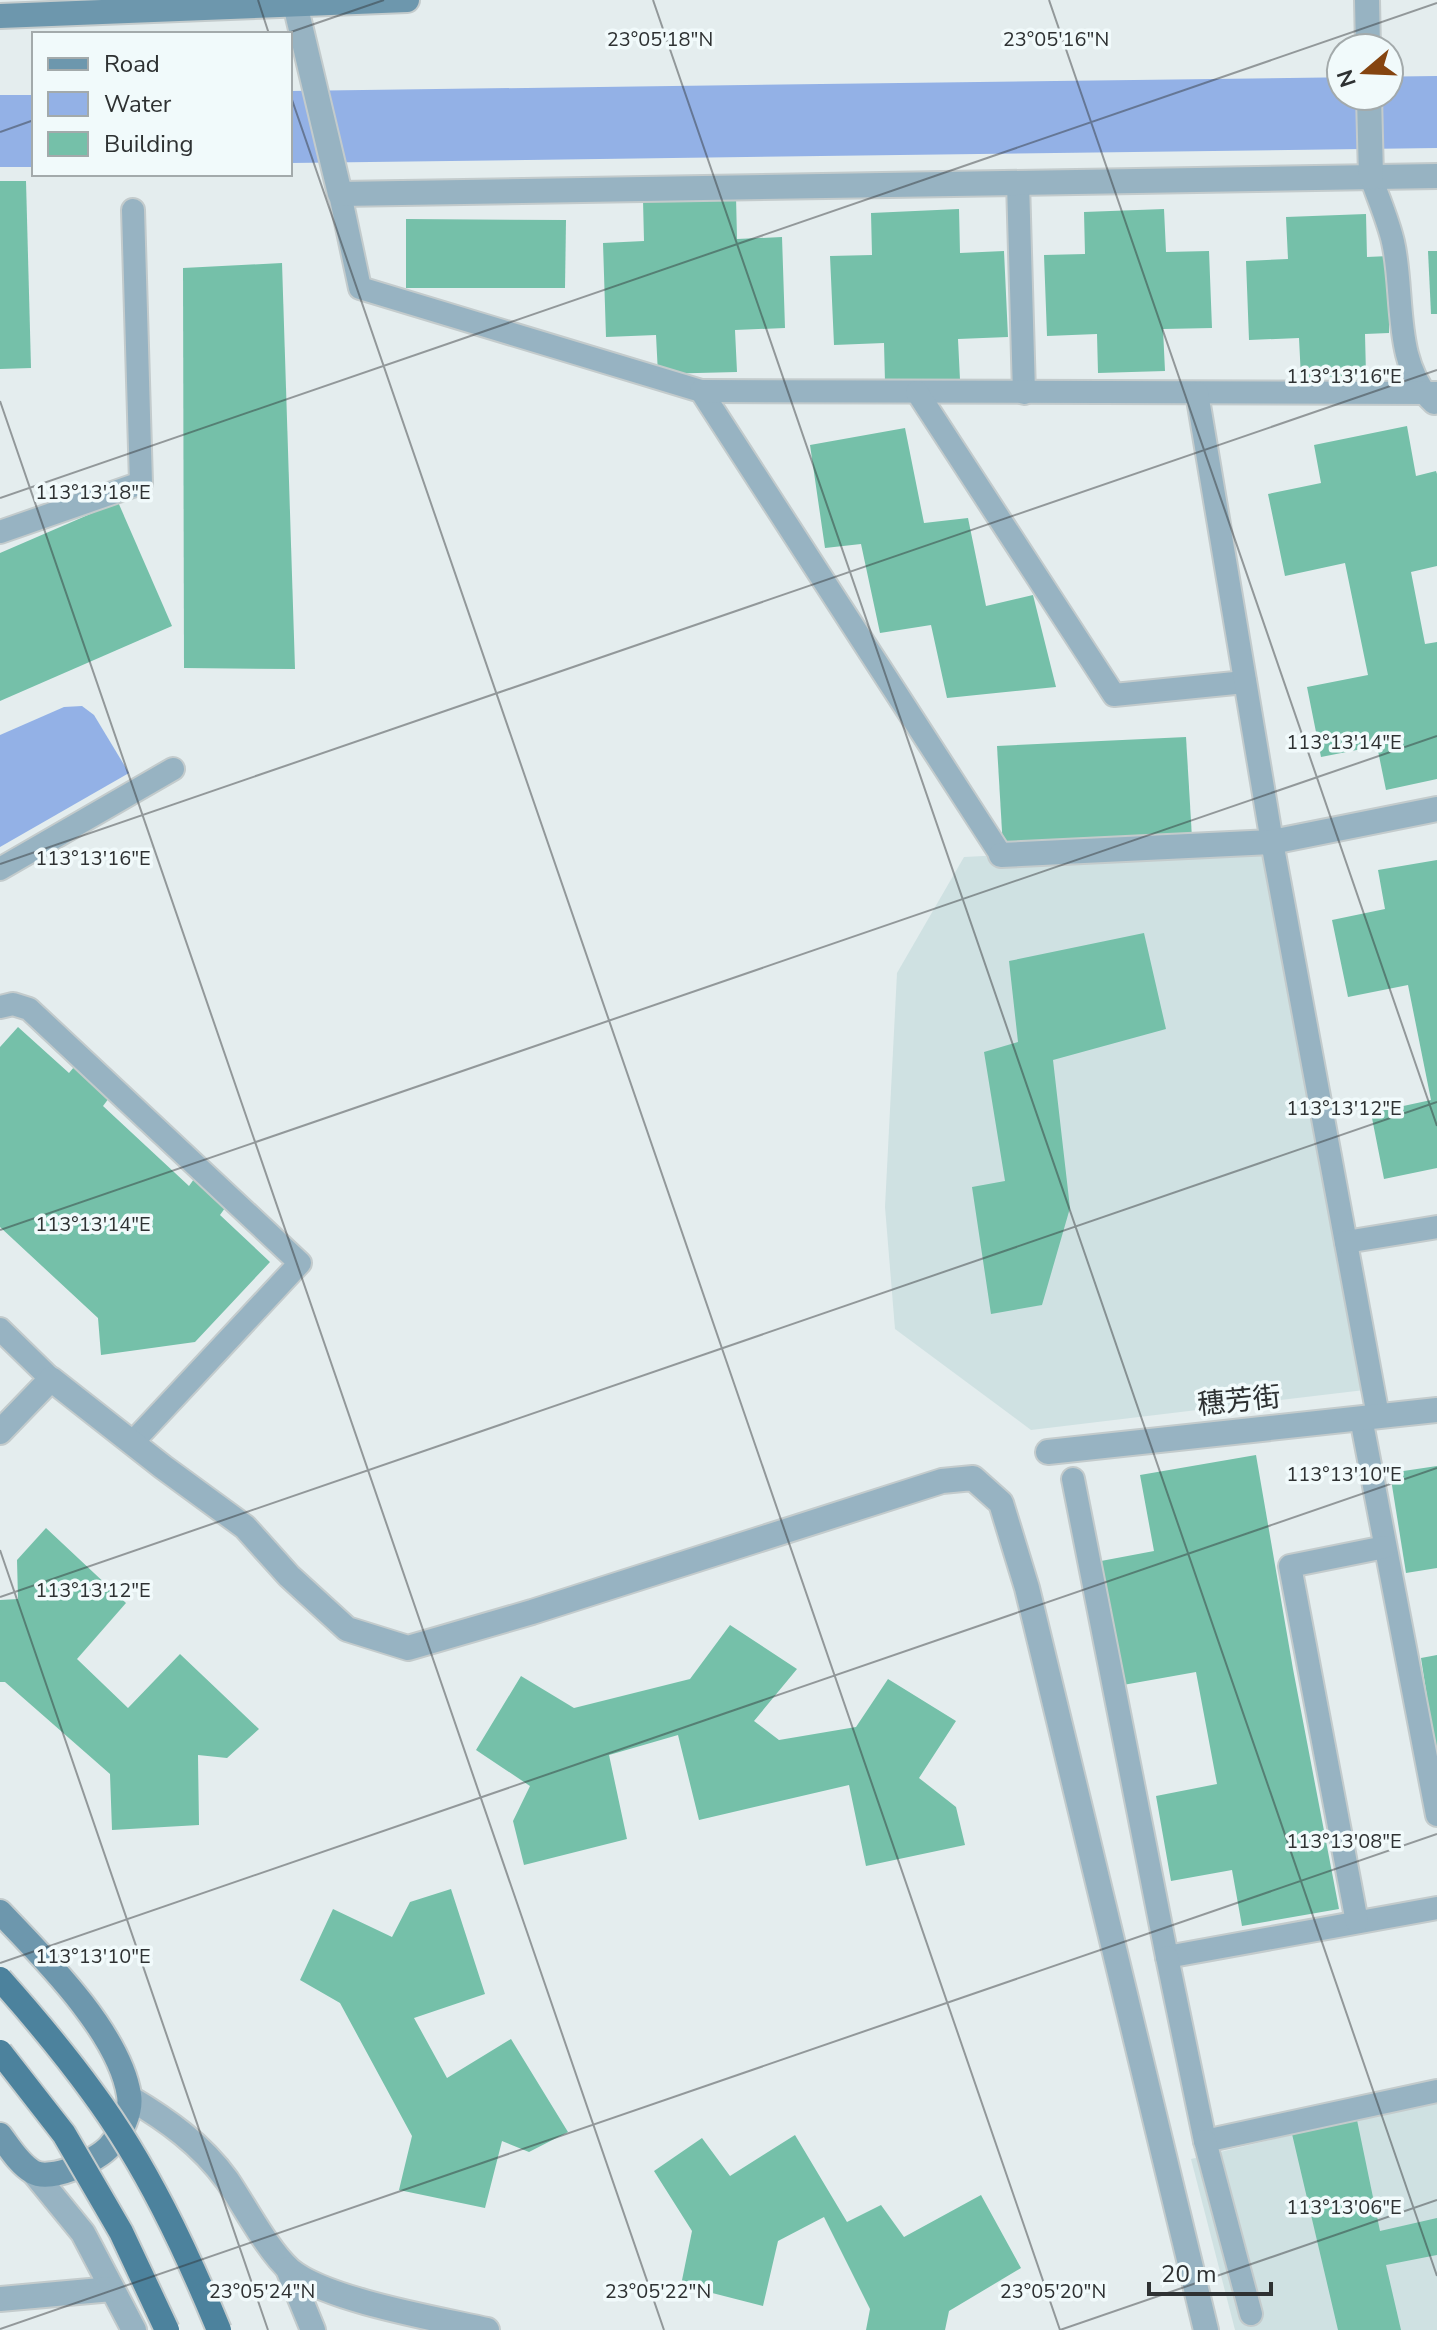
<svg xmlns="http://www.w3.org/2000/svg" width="1437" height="2330" font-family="'Nunito Sans','Noto Sans SC',sans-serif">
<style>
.built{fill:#cfe1e2}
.water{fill:#93b1e6}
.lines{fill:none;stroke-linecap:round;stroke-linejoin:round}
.river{stroke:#93b1e6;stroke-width:72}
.building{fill:#75c0a9}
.lane-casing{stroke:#c3cbcc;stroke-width:26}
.street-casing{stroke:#c3cbcc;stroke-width:28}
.secondary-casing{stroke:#c3cbcc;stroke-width:28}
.lane{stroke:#97b3c2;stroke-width:22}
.street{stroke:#97b3c2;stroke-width:24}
.secondary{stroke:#6d97ad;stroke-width:24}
.primary-bridge-casing{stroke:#c3cbcc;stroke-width:28;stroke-linecap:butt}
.primary-bridge{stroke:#4c829d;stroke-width:24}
.ticks{fill:none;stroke:#2e3132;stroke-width:2;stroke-opacity:0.45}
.labels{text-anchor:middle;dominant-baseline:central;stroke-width:7;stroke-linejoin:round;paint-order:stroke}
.street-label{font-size:28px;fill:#2e3132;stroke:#f1fafb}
.ticks-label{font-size:20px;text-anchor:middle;fill:#2e3132;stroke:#f1fafb;stroke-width:7;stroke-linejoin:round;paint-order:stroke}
</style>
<rect width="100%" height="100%" fill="#e4edee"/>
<!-- built -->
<g class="built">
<polygon points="1272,842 1373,1389 1031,1430 895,1329 885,1207 897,973 964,857"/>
<polygon points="1437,2100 1437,2330 1235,2330 1191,2159"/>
</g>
<!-- water -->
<polygon class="water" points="82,706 94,715 129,773 0,847 0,735 64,707"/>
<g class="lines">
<!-- river -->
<g class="river">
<polyline points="290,127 1437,112"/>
<polyline points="0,131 34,131"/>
</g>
</g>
<!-- building -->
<g class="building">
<polygon points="0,181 26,181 31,368 0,369"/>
<polygon points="736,196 737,239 782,237 785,328 735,330 737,372 658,374 656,335 606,337 603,243 644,241 643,200"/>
<polygon points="959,209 960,253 1004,251 1008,337 958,339 960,380 885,382 884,343 834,345 830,256 872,255 871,213"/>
<polygon points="1164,209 1166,252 1209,251 1212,328 1163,329 1165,371 1098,373 1097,334 1047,336 1044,255 1085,254 1084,212"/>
<polygon points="1366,214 1367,257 1389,256 1389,333 1365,334 1366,375 1301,378 1299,338 1249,340 1246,261 1288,259 1286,217"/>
<polygon points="406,219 566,220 565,288 406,288"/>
<polygon points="1428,251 1437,251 1437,314 1431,314"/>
<polygon points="282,263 295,669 184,668 183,268"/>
<polygon points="1407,426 1416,476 1436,471 1437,474 1437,566 1411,572 1425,644 1437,642 1437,779 1386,790 1377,746 1321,757 1307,687 1368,675 1345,563 1285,576 1268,494 1321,483 1314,445"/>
<polygon points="905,428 924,523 968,518 986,606 1033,595 1056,687 947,698 931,625 880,633 861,544 825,548 810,445"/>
<polygon points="118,502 172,626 0,701 0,553"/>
<polygon points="1186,737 1192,838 1003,848 997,746"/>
<polygon points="1437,860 1437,1168 1384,1179 1371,1113 1431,1100 1408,985 1348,997 1332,920 1385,909 1378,870"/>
<polygon points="1144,933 1166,1029 1053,1060 1070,1208 1042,1305 991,1314 972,1187 1005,1181 984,1052 1018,1042 1009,961"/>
<polygon points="18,1027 69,1073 74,1067 109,1098 103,1106 189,1186 194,1179 225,1208 220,1215 270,1262 195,1342 101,1355 98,1318 0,1227 0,1047"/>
<polygon points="1256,1455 1293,1669 1339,1909 1242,1926 1232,1870 1171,1881 1156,1796 1217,1784 1196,1672 1123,1685 1101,1561 1154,1551 1140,1475"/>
<polygon points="1437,1466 1437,1568 1406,1573 1390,1473"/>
<polygon points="46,1528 126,1603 77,1659 128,1708 180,1654 259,1729 227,1758 198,1755 199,1825 112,1830 110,1774 5,1682 0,1682 0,1600 18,1599 17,1560"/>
<polygon points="730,1625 797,1669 754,1721 779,1740 856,1727 888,1679 956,1721 919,1778 956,1807 965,1845 866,1866 849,1785 699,1820 678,1735 609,1755 627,1839 524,1865 513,1821 530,1786 476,1750 521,1676 574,1708 690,1679"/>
<polygon points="1437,1655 1437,1747 1435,1748 1421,1658"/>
<polygon points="451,1889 485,1994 414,2018 447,2078 511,2039 568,2132 529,2152 502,2141 485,2208 399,2190 412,2136 340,2003 300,1980 333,1909 392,1937 410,1902"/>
<polygon points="1357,2120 1380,2231 1437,2218 1437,2255 1386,2265 1401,2330 1338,2330 1292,2134"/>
<polygon points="795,2135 847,2222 881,2205 904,2237 981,2195 1021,2268 949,2311 945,2330 866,2330 870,2309 824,2217 778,2241 763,2306 681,2285 692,2231 654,2171 702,2138 730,2176"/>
</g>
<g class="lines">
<!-- lane casing -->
<g class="lane-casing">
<g id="lane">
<path d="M 1371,177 C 1378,198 1388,220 1393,242 C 1405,294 1392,364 1434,403"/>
<polyline points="1018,182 1024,393"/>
<polyline points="340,194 360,288 701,391 1001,855"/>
<polyline points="701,391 1437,393"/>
<polyline points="917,392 1114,695 1245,682"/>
<polyline points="1197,393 1272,842 1378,1416"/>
<polyline points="0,532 141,483 133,210"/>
<polyline points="0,869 173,769"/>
<polyline points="0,1007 13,1004 29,1009 300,1263 132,1443"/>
<polyline points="1346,1242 1437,1227"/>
<polyline points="0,1329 51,1379"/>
<polyline points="1361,1418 1437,1815"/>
<polyline points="1073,1479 1167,1957 1437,1908"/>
<polyline points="1357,1922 1290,1566 1385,1547"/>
<polyline points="1167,1957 1205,2141 1437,2091"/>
<polyline points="1205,2141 1251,2314"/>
</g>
</g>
<!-- street casing -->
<g class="street-casing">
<g id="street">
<polyline points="1367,0 1368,48"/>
<polyline points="295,4 340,194 1437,176"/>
<polyline points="1369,96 1371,177"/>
<polyline points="1001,855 1272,842 1437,809"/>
<polyline points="0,1432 51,1379 163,1467 245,1527 289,1576 347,1629 408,1648 532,1612 942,1481 973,1478 1001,1503 1027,1588 1206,2330"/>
<polyline points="1048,1452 1437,1410"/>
<path d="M 130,2098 C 167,2120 201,2144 227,2180 C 244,2205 268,2251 290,2270 C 326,2300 438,2319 487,2330"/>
<polyline points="34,2173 83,2233 134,2330"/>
<polyline points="288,2269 313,2330"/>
<polyline points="0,2299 112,2289"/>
</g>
</g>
<!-- secondary casing -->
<g class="secondary-casing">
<g id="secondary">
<polyline points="0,16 407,0"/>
<path d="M 0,1912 C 43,1957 119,2032 129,2095 C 132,2112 121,2133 110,2146 C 97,2161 51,2182 33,2172 C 19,2164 9,2147 0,2135"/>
</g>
</g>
<!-- lane -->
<use href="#lane" class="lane"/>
<!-- street -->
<use href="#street" class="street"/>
<!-- secondary -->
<use href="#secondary" class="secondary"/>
<!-- primary-bridge casing -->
<g class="primary-bridge-casing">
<g id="primary-bridge">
<path d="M 0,1979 C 33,2016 64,2053 93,2093 C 146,2165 185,2248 219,2330"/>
<polyline points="0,2052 64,2134 121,2232 167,2330"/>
</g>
</g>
<!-- primary-bridge -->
<use href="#primary-bridge" class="primary-bridge"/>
</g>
<!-- ticks -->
<path class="ticks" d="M 258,0 L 269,34M 653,0 L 1437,2276M 1049,0 L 1437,1126M 285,34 L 384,0M 290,94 L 1060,2330M 0,132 L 34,120M 0,401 L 664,2330M 0,498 L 1437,3M 0,864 L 1437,370M 0,1230 L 1437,736M 0,1550 L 268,2330M 0,1597 L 1437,1102M 0,1963 L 1437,1468M 0,2329 L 1437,1834M 1060,2330 L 1437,2200"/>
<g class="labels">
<!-- street labels -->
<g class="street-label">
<text transform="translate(1239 1401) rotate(-6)">穗芳街</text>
</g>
</g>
<g class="ticks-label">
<text x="660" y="46">23°05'18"N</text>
<text x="1056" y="46">23°05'16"N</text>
<text x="1344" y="383">113°13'16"E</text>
<text x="93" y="499">113°13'18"E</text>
<text x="1344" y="749">113°13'14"E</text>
<text x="93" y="865">113°13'16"E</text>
<text x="1344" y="1115">113°13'12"E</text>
<text x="93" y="1231">113°13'14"E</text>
<text x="1344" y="1481">113°13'10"E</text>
<text x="93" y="1597">113°13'12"E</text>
<text x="1344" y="1848">113°13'08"E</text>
<text x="93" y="1963">113°13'10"E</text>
<text x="1344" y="2214">113°13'06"E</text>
<text x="262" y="2298">23°05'24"N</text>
<text x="658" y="2298">23°05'22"N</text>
<text x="1053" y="2298">23°05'20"N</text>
</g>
<!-- legend -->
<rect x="32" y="32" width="260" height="144" fill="#f1fafb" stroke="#a3aaab" stroke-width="2"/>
<rect x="48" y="58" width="40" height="12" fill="#6d97ad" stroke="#a3aaab" stroke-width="2"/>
<text x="104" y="72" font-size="24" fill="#2e3132">Road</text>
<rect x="48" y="92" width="40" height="24" fill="#93b1e6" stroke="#a3aaab" stroke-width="2"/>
<text x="104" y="112" font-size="24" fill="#2e3132">Water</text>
<rect x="48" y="132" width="40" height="24" fill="#75c0a9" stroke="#a3aaab" stroke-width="2"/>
<text x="104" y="152" font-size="24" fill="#2e3132">Building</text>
<!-- north arrow -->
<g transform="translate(1365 72) rotate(251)"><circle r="38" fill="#f1fafb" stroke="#a3aaab" stroke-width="2"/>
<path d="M0-6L14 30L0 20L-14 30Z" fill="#854410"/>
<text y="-12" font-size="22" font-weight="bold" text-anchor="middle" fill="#2e3132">N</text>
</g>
<!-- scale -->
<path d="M1149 2282v12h122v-12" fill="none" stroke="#2e3132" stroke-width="4"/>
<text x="1161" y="2282" font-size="24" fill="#2e3132" stroke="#f1fafb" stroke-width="6" paint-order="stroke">20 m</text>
</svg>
